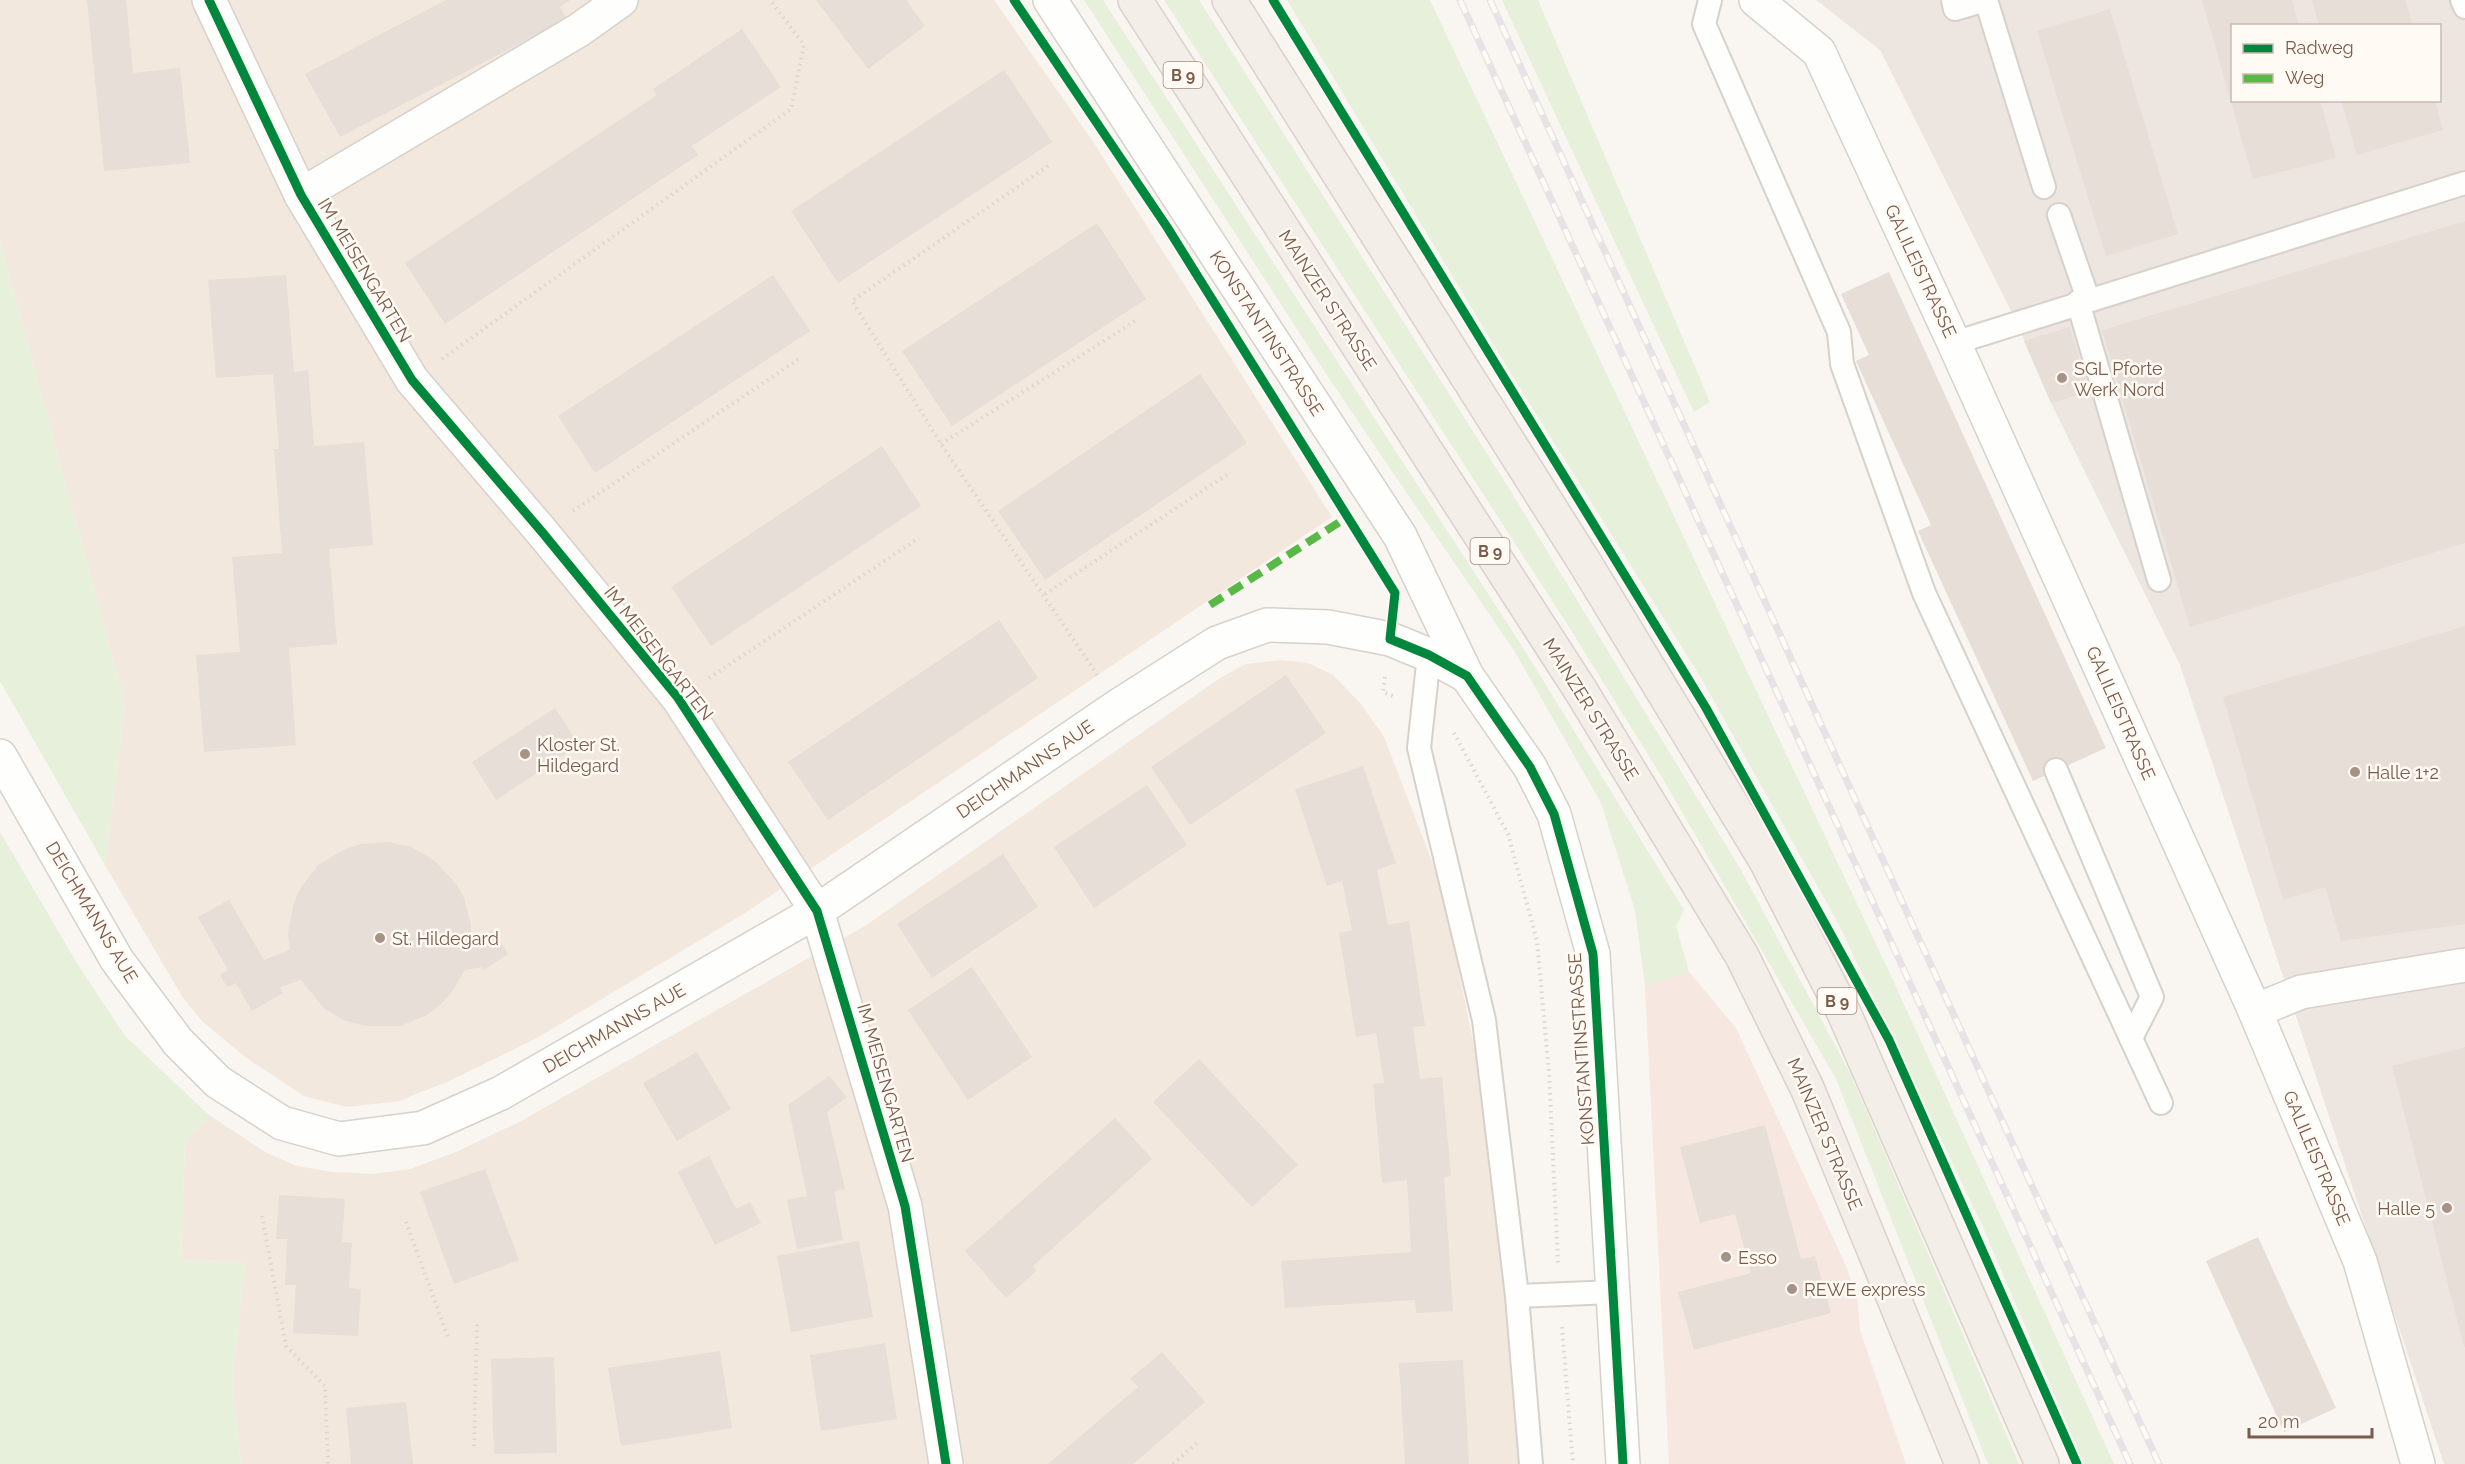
<svg xmlns="http://www.w3.org/2000/svg" width="2465" height="1464" font-family="Raleway,sans-serif">
<style>
.residential{fill:#f2e8de}
.commercial{fill:#f6e8e1}
.industrial{fill:#ede5e0;fill-rule:evenodd}
.green{fill:#e7f0db}
.building{fill:#e6ded7}
.lines{fill:none;stroke-linecap:round;stroke-linejoin:round}
.service-casing{stroke:#d7d1cb;stroke-width:26}
.minor-casing{stroke:#d7d1cb;stroke-width:36}
.primary-casing{stroke:#dad1cc;stroke-width:36}
.path{stroke:#dcd5d0;stroke-width:4;stroke-dasharray:1.5 4.5;stroke-linecap:butt}
.service{stroke:#fefefd;stroke-width:22}
.minor{stroke:#fefefd;stroke-width:33}
.primary{stroke:#f3eee8;stroke-width:33}
.rail-casing{stroke:#e6e3e7;stroke-width:7}
.rail{stroke:#fffaf3;stroke-width:4.5;stroke-dasharray:14;stroke-linecap:butt}
.quiet{stroke:#58b947;stroke-width:8;stroke-dasharray:15 8;stroke-linecap:butt}
.cycleway-casing{stroke:#fffaf3;stroke-width:13}
.cycleway{stroke:#00873e;stroke-width:9}
.poi-dot{fill:#a69286;stroke:#fffaf3;stroke-width:2}
.labels{text-anchor:middle;dominant-baseline:central;stroke-width:5;stroke-linejoin:round;paint-order:stroke}
.shield{fill:#fffaf3;stroke:#a28b7f;stroke-width:1.5}
.shield-label{font-size:16px;font-weight:bold;fill:#7a5c4d}
.street-label{font-size:18px;fill:#7a5c4d;stroke:#fffaf3}
.poi-label{font-size:18px;fill:#7a5c4d;stroke:#fffaf3;text-anchor:start}
</style>
<rect width="100%" height="100%" fill="#f9f5f0"/>
<!-- residential -->
<g class="residential">
<polygon points="0,0 994,0 1094,143 1332,517 745,913 537,1038 449,1081 399,1101 347,1107 304,1096 245,1057 202,1021 183,998 105,865 125,704 0,242"/>
<polygon points="1281,660 1308,663 1333,675 1361,704 1384,737 1440,882 1477,1060 1499,1216 1519,1464 241,1464 232,1381 245,1263 181,1260 185,1143 209,1115 265,1152 297,1166 332,1172 372,1174 410,1169 456,1152 521,1121 865,926 1220,678 1246,664"/>
</g>
<!-- commercial -->
<polygon class="commercial" points="1689,972 1736,1028 1846,1266 1857,1297 1860,1330 1906,1464 1669,1464 1645,986"/>
<!-- industrial -->
<path class="industrial" d="M 1816,0 L 2465,0 L 2465,1464 L 2444,1464 L 2180,665 L 2051,403 L 2016,321 L 1880,50 ZM 2232,26 L 2440,26 L 2440,100 L 2232,100 Z"/>
<!-- green -->
<g class="green">
<polygon points="1084,0 1103,0 1522,646 1684,910 1676,926 1689,972 1645,986 1635,910 1601,803 1515,652 1330,380"/>
<polygon points="1164,0 1199,0 1507,485 1741,870 1850,1073 2019,1464 1988,1464 1836,1079 1663,779 1569,627"/>
<polygon points="1287,0 1430,0 1892,978 2114,1464 2084,1464 1982,1225 1838,923 1701,678 1510,372"/>
<polygon points="1502,0 1538,0 1710,402 1694,412"/>
<polygon points="0,242 125,704 105,865 0,681"/>
<polygon points="0,832 78,965 125,1036 209,1115 185,1143 181,1260 245,1263 232,1381 241,1464 0,1464"/>
</g>
<!-- building -->
<g class="building">
<polygon points="87,0 126,0 133,73 180,68 190,163 104,171"/>
<polygon points="446,0 570,0 560,7 567,19 340,137 305,74"/>
<polygon points="816,0 906,0 925,26 868,69"/>
<polygon points="2202,0 2292,0 2299,26 2232,26 2232,100 2320,100 2336,158 2253,179"/>
<polygon points="2312,0 2405,0 2413,26 2319,26"/>
<polygon points="2110,9 2178,234 2106,256 2037,31"/>
<polygon points="742,29 781,87 692,146 698,155 445,324 405,263 657,95 653,89"/>
<polygon points="1004,70 1052,142 838,283 791,211"/>
<polygon points="2341,100 2435,100 2443,130 2357,155"/>
<polygon points="2465,221 2465,543 2190,627 2102,330"/>
<polygon points="1097,223 1146,299 952,426 902,351"/>
<polygon points="1889,272 2106,748 2033,781 1918,531 1931,525 1856,361 1869,355 1841,294"/>
<polygon points="286,275 294,372 308,370 314,446 364,442 373,545 329,549 337,644 289,648 296,745 204,752 196,655 240,652 232,557 282,553 274,449 279,449 273,374 216,378 208,280"/>
<polygon points="773,275 810,331 595,473 558,416"/>
<polygon points="2070,327 2089,392 2051,403 2024,341"/>
<polygon points="1200,374 1247,443 1045,580 998,511"/>
<polygon points="882,446 921,506 711,646 671,587"/>
<polygon points="999,620 1038,678 828,820 788,762"/>
<polygon points="2465,626 2465,924 2341,941 2325,887 2283,900 2223,697"/>
<polygon points="1286,675 1326,733 1190,825 1151,767"/>
<polygon points="555,708 579,745 496,800 472,762"/>
<polygon points="1363,766 1396,863 1377,870 1388,925 1409,921 1425,1026 1413,1027 1420,1079 1442,1077 1451,1176 1444,1177 1453,1311 1416,1313 1415,1300 1285,1308 1281,1261 1411,1252 1407,1180 1382,1183 1373,1084 1384,1083 1376,1033 1356,1037 1339,933 1352,930 1342,881 1327,886 1295,789"/>
<polygon points="1147,785 1187,845 1094,908 1054,847"/>
<polygon points="388,842 411,847 435,861 456,884 464,898 471,926 471,943 492,930 508,954 484,970 482,967 465,970 452,992 439,1006 425,1016 400,1026 365,1026 343,1020 324,1008 301,980 280,987 283,993 252,1011 236,983 227,987 220,975 228,970 198,917 229,900 264,960 290,950 288,933 293,906 299,890 318,865 345,849 361,844"/>
<polygon points="1003,854 1038,907 932,978 897,924"/>
<polygon points="972,967 1032,1057 968,1100 908,1010"/>
<polygon points="2465,1047 2465,1347 2464,1347 2392,1066"/>
<polygon points="697,1052 731,1109 677,1141 643,1083"/>
<polygon points="1199,1059 1298,1165 1252,1207 1153,1102"/>
<polygon points="829,1076 847,1097 827,1112 845,1189 834,1191 843,1240 797,1249 787,1200 807,1196 788,1105"/>
<polygon points="1115,1118 1152,1159 1033,1266 1036,1271 1006,1298 965,1251"/>
<polygon points="1765,1125 1801,1259 1815,1256 1831,1313 1694,1350 1678,1292 1751,1273 1735,1214 1700,1223 1680,1147"/>
<polygon points="709,1156 736,1209 750,1202 761,1223 715,1245 678,1172"/>
<polygon points="485,1169 519,1260 454,1284 420,1192"/>
<polygon points="279,1195 345,1199 342,1242 352,1243 349,1288 361,1289 358,1336 293,1333 296,1285 285,1285 287,1239 276,1239"/>
<polygon points="2258,1237 2336,1408 2284,1432 2206,1261"/>
<polygon points="859,1241 873,1317 791,1332 777,1256"/>
<polygon points="885,1343 897,1419 821,1431 810,1355"/>
<polygon points="720,1351 732,1428 621,1446 608,1368"/>
<polygon points="1162,1352 1205,1402 1133,1464 1048,1464 1138,1387 1130,1379"/>
<polygon points="554,1357 557,1453 494,1454 491,1359"/>
<polygon points="1463,1360 1469,1464 1405,1464 1399,1363"/>
<polygon points="406,1402 413,1464 351,1464 346,1408"/>
</g>
<g class="lines">
<!-- service casing -->
<g class="service-casing">
<g id="service">
<polyline points="1710,0 1704,24 1839,332 1842,364 1924,593 2161,1103"/>
<polyline points="1953,0 1955,9 1986,0"/>
<polyline points="1986,0 2044,187"/>
<polyline points="2462,0 2465,7"/>
<polyline points="2059,215 2088,299"/>
<polyline points="2078,302 2159,580"/>
<polyline points="1954,343 2465,183"/>
<polyline points="1429,655 1419,748 1484,1020 1517,1296 1531,1464"/>
<polyline points="2056,770 2152,997 2131,1038"/>
<polyline points="1517,1296 1613,1292"/>
</g>
</g>
<!-- minor casing -->
<g class="minor-casing">
<g id="minor">
<polyline points="209,0 301,195 412,380 542,532 678,698 817,911 905,1206 946,1464"/>
<polyline points="1050,0 1400,536 1467,676 1530,767 1554,814 1593,954 1623,1464"/>
<polyline points="1756,0 1819,52 1954,343 2255,1011 2360,1261 2418,1464"/>
<polyline points="301,195 579,30 621,0"/>
<polyline points="0,756 117,960 178,1042 218,1082 282,1123 339,1139 423,1128 501,1093 817,911 1118,706 1217,643 1267,625 1328,627 1390,639 1429,655 1467,676"/>
<polyline points="2255,1011 2301,992 2465,965"/>
</g>
</g>
<!-- primary casing -->
<g class="primary-casing">
<g id="primary">
<polyline points="1135,0 1581,691 1742,956 1808,1090 1962,1464"/>
<polyline points="1229,0 1585,563 1766,861 1844,1013 2042,1464"/>
</g>
</g>
<!-- path -->
<g class="path">
<polyline points="1048,166 852,301 941,444 1098,676"/>
<polyline points="442,359 791,109 804,45 770,0"/>
<polyline points="941,444 1137,320"/>
<polyline points="573,511 802,357"/>
<polyline points="1045,594 1228,474"/>
<polyline points="1385,677 1383,692 1393,696"/>
<polyline points="709,678 919,538"/>
<polyline points="1454,733 1508,834 1537,941 1549,1073 1558,1263"/>
<polyline points="262,1216 286,1346 325,1386 328,1464"/>
<polyline points="406,1222 449,1340"/>
<polyline points="1562,1327 1573,1464"/>
<polyline points="474,1446 477,1324"/>
<polyline points="1173,1464 1198,1442"/>
</g>
<!-- service -->
<use href="#service" class="service"/>
<!-- minor -->
<use href="#minor" class="minor"/>
<!-- primary -->
<use href="#primary" class="primary"/>
<!-- rail casing -->
<g class="rail-casing">
<g id="rail">
<polyline points="1460,0 2130,1464"/>
<polyline points="1490,0 2159,1464"/>
</g>
</g>
<!-- rail -->
<use href="#rail" class="rail"/>
<!-- quiet -->
<polyline class="quiet" points="1210,605 1349,516"/>
<!-- cycleway casing -->
<g class="cycleway-casing">
<g id="cycleway">
<polyline points="209,0 301,195 412,380 542,532 678,698 817,911 905,1206 946,1464"/>
<polyline points="1014,0 1167,227 1395,593 1390,639 1429,655 1467,676 1530,767 1554,814 1593,954 1623,1464"/>
<polyline points="1273,0 1706,708 1889,1040 2077,1464"/>
</g>
</g>
<!-- cycleway -->
<use href="#cycleway" class="cycleway"/>
</g>
<!-- markers -->
<g class="poi-dot">
<circle cx="2062" cy="378" r="6"/>
<circle cx="525" cy="754" r="6"/>
<circle cx="2355" cy="772" r="6"/>
<circle cx="380" cy="938" r="6"/>
<circle cx="2447" cy="1208" r="6"/>
<circle cx="1726" cy="1257" r="6"/>
<circle cx="1792" cy="1289" r="6"/>
</g>
<g class="labels">
<!-- shield labels -->
<g class="shield">
<rect x="1163.5" y="62" width="39" height="26" rx="4.5"/>
<rect x="1470.5" y="538" width="39" height="26" rx="4.5"/>
<rect x="1817.5" y="988" width="39" height="26" rx="4.5"/>
</g>
<g class="shield-label">
<text x="1183" y="75">B 9</text>
<text x="1490" y="551">B 9</text>
<text x="1837" y="1001">B 9</text>
</g>
<!-- street labels -->
<g class="street-label">
<text transform="translate(365 270) rotate(59)">IM MEISENGARTEN</text>
<text transform="translate(1921 271) rotate(65)">GALILEISTRASSE</text>
<text transform="translate(1328 300) rotate(57)">MAINZER STRASSE</text>
<text transform="translate(1267 333) rotate(57)">KONSTANTINSTRASSE</text>
<text transform="translate(659 653) rotate(52)">IM MEISENGARTEN</text>
<text transform="translate(1591 709) rotate(58)">MAINZER STRASSE</text>
<text transform="translate(2121 713) rotate(66)">GALILEISTRASSE</text>
<text transform="translate(1025 769) rotate(-34)">DEICHMANNS AUE</text>
<text transform="translate(92 912) rotate(59)">DEICHMANNS AUE</text>
<text transform="translate(614 1028) rotate(-30)">DEICHMANNS AUE</text>
<text transform="translate(1581 1049) rotate(-94)">KONSTANTINSTRASSE</text>
<text transform="translate(886 1083) rotate(74)">IM MEISENGARTEN</text>
<text transform="translate(1825 1134) rotate(67)">MAINZER STRASSE</text>
<text transform="translate(2317 1158) rotate(67)">GALILEISTRASSE</text>
</g>
<!-- poi labels -->
<g class="poi-label">
<text x="2074" y="368">SGL Pforte<tspan x="2074" dy="21">Werk Nord</tspan></text>
<text x="537" y="744">Kloster St.<tspan x="537" dy="21">Hildegard</tspan></text>
<text x="2367" y="772">Halle 1+2</text>
<text x="392" y="938">St. Hildegard</text>
<text x="2435" y="1208" text-anchor="end">Halle 5</text>
<text x="1738" y="1257">Esso</text>
<text x="1804" y="1289">REWE express</text>
</g>
</g>
<!-- legend -->
<rect x="2231" y="24" width="210" height="78" fill="#fffaf3" stroke="#cabbb1" stroke-width="1.5"/>
<rect x="2243" y="44" width="30" height="9" fill="#00873e" stroke="#cabbb1" stroke-width="1.5"/>
<text x="2285" y="54" font-size="18" fill="#7a5c4d">Radweg</text>
<rect x="2243" y="74" width="30" height="9" fill="#58b947" stroke="#cabbb1" stroke-width="1.5"/>
<text x="2285" y="84" font-size="18" fill="#7a5c4d">Weg</text>
<!-- scale -->
<path d="M2249 1428v9h123v-9" fill="none" stroke="#7a5c4d" stroke-width="3"/>
<text x="2258" y="1428" font-size="18" fill="#7a5c4d" stroke="#fffaf3" stroke-width="4.5" paint-order="stroke">20 m</text>
</svg>
